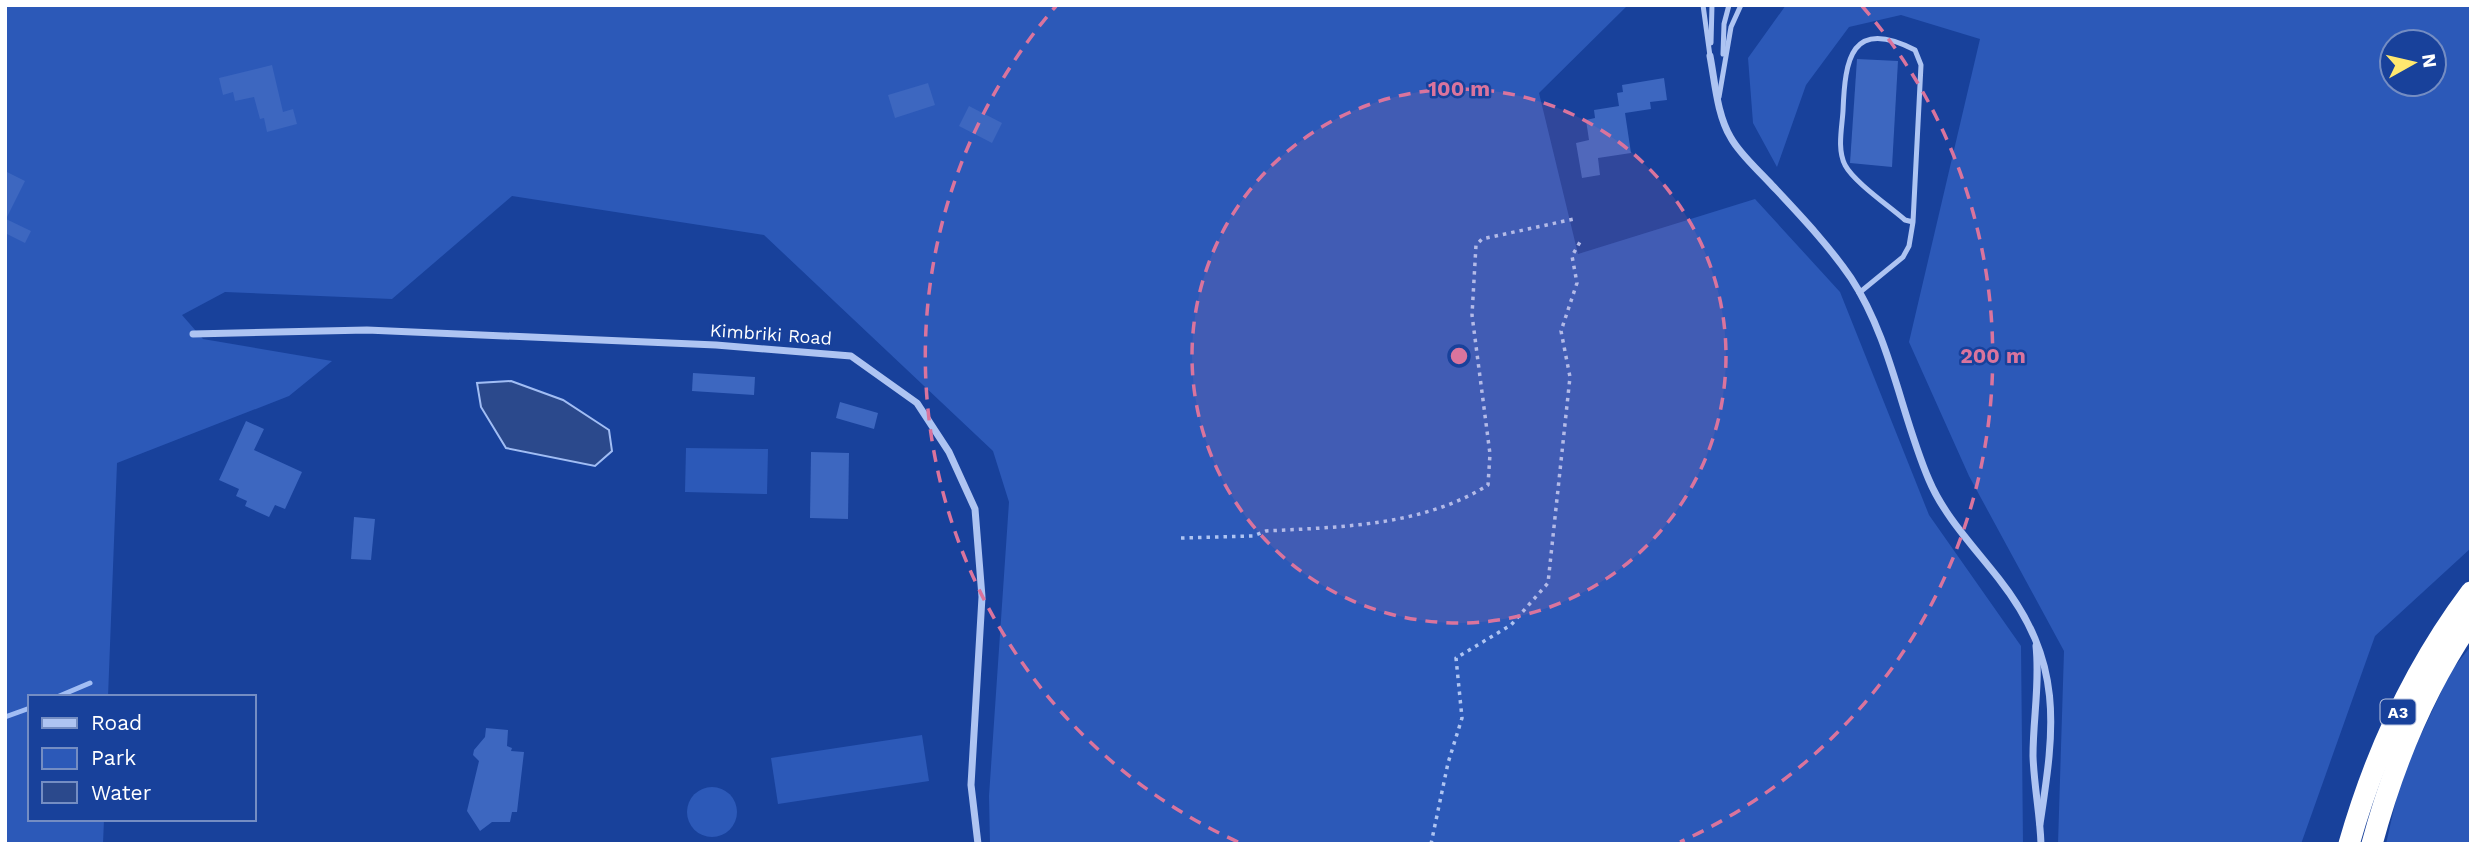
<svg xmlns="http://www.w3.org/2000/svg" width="2476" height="849" font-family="'Work Sans',sans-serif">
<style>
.green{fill:#2c59b8;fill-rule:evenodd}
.water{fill:#2b498c;stroke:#a1bdf4;stroke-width:2}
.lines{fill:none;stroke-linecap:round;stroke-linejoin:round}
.stream{stroke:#a1bdf4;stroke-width:5}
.building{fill:#3d67c0}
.path{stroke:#aec4f2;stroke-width:3.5;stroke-dasharray:3.5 5;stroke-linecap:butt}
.lane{stroke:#aec4f2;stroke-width:5}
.street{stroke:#aec4f2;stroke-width:7}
.highway{stroke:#fff;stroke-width:21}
.ring{fill:none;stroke:#da749d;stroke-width:3.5;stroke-dasharray:12 9}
.labels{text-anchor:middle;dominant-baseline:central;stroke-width:5;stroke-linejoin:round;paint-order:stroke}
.shield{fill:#18419b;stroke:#bac6e1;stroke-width:2}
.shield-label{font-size:16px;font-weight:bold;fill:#fff}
.street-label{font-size:18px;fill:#fff;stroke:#18419b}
.centre{fill:#da749d;stroke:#18419b;stroke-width:3.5}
.ring-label{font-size:21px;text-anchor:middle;font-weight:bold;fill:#da749d;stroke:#18419b;stroke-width:5;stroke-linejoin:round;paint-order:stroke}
</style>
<rect width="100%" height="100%" fill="#18419b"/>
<!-- green -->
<g class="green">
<polygon points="5,5 1628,5 1539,93 1578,254 1755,199 1840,292 1929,515 2021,646 2023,844 990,844 989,796 1009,502 993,451 764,235 512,196 392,299 225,292 182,315 203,339 332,361 289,396 117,463 108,697 30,697 30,819 104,819 103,844 5,844"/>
<path d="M 1786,5 L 2471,5 L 2471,548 L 2375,636 L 2301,844 L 2058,844 L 2064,651 L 1969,476 L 1909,342 L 1980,39 L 1901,15 L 1849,27 L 1806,85 L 1777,167 L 1753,123 L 1748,58 ZM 2434,42 L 2434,84 L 2392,84 L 2392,42 Z"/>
<polygon points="686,448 768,449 767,494 685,492"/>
<polygon points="2471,646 2471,844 2386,844 2401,777 2451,671"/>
<polygon points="922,735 929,781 778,804 771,758"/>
<circle cx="712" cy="812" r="25"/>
</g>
<!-- water -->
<polygon class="water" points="511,381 563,400 609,430 612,451 595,466 506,448 481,407 477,383"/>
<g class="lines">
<!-- stream -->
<g class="stream">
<polyline points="57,697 90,683"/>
<polyline points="5,717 30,708"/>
</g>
</g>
<!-- building -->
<g class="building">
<polygon points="1857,59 1898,61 1892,167 1850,163"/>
<polygon points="272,65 283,112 293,109 297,124 267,132 264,118 260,119 254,97 235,101 233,92 223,95 219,78"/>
<polygon points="1664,78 1667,100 1650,102 1651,109 1625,113 1631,153 1598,158 1600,175 1582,178 1576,143 1589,140 1586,120 1595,118 1594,110 1619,106 1617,93 1623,92 1622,85"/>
<polygon points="928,83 935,105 895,118 888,95"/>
<polygon points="969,106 1002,123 992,143 959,126"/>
<polygon points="5,171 25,181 6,219 31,231 25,243 5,233"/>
<polygon points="693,373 755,377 754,395 692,391"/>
<polygon points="840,402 878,413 874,429 836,418"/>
<polygon points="246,421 264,429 254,450 302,472 285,509 275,505 269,517 245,506 247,501 236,496 239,489 219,480"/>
<polygon points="811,452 849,453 848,519 810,518"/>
<polygon points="354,517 375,519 371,560 351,559"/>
<polygon points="486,728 508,730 507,746 512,748 511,751 524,752 517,812 512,812 510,822 492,822 480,831 467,811 479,761 473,755 474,750 485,737"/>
</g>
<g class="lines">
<!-- path -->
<g class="path">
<path d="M 1181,538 L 1253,536 L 1266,531 C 1341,527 1423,526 1488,485 L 1490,454 L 1472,315 L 1476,245 L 1482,239 L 1574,219"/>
<polyline points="1431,844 1448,763 1462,718 1456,658 1511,625 1548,583 1570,377 1561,331 1577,283 1572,256 1580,242"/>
</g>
<!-- lane -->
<g class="lane">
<polyline points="1703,5 1710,56"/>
<polyline points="1711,43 1712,5"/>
<polyline points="1723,54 1724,24 1729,5"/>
<polyline points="1719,97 1731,27 1741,5"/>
<path d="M 1859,293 L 1903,257 L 1909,246 L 1913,222 L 1921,65 L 1915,50 C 1851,17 1845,59 1843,111 C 1842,128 1837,149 1845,165 C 1854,182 1889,206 1905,220 L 1913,222"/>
</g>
<!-- street -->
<g class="street">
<path d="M 1710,56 C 1715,82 1717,115 1731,138 C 1740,154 1756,168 1769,182 C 1798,213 1827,243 1851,278 C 1891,339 1901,415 1929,480 C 1944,516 1975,548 1999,579 C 2064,662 2055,726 2040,824"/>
<polyline points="193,334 367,330 716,345 851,356 917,403 949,452 975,509 982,597 971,785 978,844"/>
<path d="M 2036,646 C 2040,684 2033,718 2033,756 C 2034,786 2040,814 2041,844"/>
</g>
<!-- highway -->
<g class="highway">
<path d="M 2349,844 C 2375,753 2414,668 2471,592"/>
<path d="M 2372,844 C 2393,766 2425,688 2471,621"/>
</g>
</g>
<!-- distance rings -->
<circle cx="1459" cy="356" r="267" fill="#da749d" fill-opacity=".12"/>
<g class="ring">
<circle cx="1459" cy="356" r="267"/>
<path d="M1238 842A534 534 0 0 1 1056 6M1862 6A534 534 0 0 1 1680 842"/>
</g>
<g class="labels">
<!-- shield labels -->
<rect class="shield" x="2380.5" y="699.5" width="35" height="25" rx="5"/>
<g class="shield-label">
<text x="2398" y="712">A3</text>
</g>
<!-- street labels -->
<g class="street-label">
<text transform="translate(771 334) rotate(4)">Kimbriki Road</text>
</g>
</g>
<circle cx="1459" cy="356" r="10" class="centre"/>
<g class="ring-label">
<text x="1459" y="96">100 m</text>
<text x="1993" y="363">200 m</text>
</g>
<!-- border -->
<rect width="2476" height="849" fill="none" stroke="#ffffff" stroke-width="14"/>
<!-- legend -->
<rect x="28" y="695" width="228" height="126" fill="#18419b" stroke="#748dc3" stroke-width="2"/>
<rect x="42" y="718" width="35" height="10" fill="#aec4f2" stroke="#748dc3" stroke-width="2"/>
<text x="91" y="730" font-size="21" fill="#ffffff">Road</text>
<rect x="42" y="748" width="35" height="21" fill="#2c59b8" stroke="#748dc3" stroke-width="2"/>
<text x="91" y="765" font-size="21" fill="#ffffff">Park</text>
<rect x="42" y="782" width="35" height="21" fill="#2b498c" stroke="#748dc3" stroke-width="2"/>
<text x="91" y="800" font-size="21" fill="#ffffff">Water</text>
<!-- north arrow -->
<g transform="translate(2413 63) rotate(82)"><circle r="33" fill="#18419b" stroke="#748dc3" stroke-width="2"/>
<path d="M0-5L12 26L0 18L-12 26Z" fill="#ffe86f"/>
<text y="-10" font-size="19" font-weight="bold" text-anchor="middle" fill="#ffffff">N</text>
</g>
</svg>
